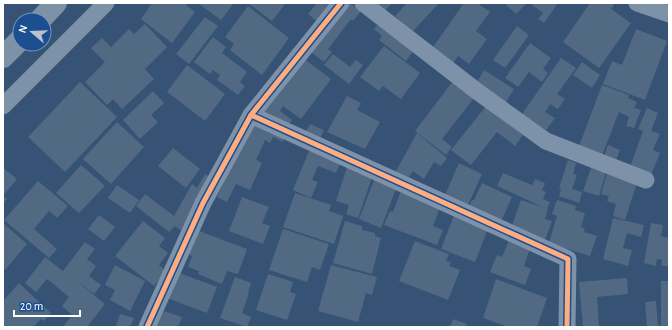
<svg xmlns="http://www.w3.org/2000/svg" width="672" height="330" font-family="'Alegreya Sans',sans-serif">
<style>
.building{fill:#526984}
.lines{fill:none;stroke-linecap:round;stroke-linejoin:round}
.street{stroke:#7d92a8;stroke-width:17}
.highway{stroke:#7e92a7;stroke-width:22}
.cycleway-casing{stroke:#1b4f8f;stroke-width:8}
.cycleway{stroke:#ffac80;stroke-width:5}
</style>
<rect width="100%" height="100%" fill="#365274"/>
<!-- building -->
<g class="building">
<polygon points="152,3 186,3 185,4 195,12 172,43 141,19"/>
<polygon points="198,3 234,3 221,20"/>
<polygon points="248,3 286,3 272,21"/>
<polygon points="317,3 334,3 319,23 308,14"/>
<polygon points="344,3 350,3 361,11 353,21 351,19 328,49 332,52 324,62 308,50"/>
<polygon points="371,3 392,3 382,14"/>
<polygon points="407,3 439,3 412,32 395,16"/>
<polygon points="464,3 477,3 490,12 476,31 487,39 469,64 458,56 452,65 431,50"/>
<polygon points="504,3 527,3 516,14"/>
<polygon points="534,3 558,3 544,23 538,19 543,13 532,5"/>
<polygon points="590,3 611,3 614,5 611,9 631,23 599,68 563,42"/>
<polygon points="248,6 289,38 262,75 230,50 234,44 225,37"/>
<polygon points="205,17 218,26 189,64 176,54"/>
<polygon points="379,23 414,50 406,61 379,40 382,36 374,29"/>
<polygon points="145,24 167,47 145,69 154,79 122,109 113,99 107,105 85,82 105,62 91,48 102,38 111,47 129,29 134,34"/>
<polygon points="517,26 529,35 505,68 493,60"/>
<polygon points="636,29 667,41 645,100 603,84 612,61 622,65"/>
<polygon points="213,37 226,47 222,53 247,72 240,82 245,86 238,95 217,80 220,75 213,70 210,74 194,62"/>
<polygon points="530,43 551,58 543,69 548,73 542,82 529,72 518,87 505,78"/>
<polygon points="384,46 420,73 401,99 383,86 379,91 360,77"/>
<polygon points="333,54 350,67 356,60 363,65 349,84 324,65"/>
<polygon points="303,58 331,79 301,119 283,106 280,111 292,120 286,129 263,112"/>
<polygon points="561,58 576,68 557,94 565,99 558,109 550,104 545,112 555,118 546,130 522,114"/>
<polygon points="582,62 600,75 592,88 573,75"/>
<polygon points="187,65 225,94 205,121 167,92"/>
<polygon points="484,70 514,89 504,105 475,86"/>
<polygon points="453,81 474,98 442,139 452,147 446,155 415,131"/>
<polygon points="80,82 117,117 65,172 28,137"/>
<polygon points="602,85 629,95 628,98 637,102 634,108 641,110 634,128 626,126 629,117 619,112 601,158 578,149"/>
<polygon points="153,91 164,103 151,115 158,122 140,139 123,120"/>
<polygon points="347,96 361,103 357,110 380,122 365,149 327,132"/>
<polygon points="486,106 523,135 515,146 497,132 471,165 451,150"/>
<polygon points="647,108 658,113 651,131 660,134 653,150 660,153 651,175 630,167 643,131 638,129"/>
<polygon points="253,121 285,136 283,142 273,137 270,143 265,140 256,160 262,163 250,190 236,184 227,202 217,197"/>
<polygon points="117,122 144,147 111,184 83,159"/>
<polygon points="310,124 324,130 319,141 305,134"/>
<polygon points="417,133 447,158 441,166 434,162 424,179 413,171 407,180 396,171"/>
<polygon points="608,145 620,150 615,163 603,159"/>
<polygon points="311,146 342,159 336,173 318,166 312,180 318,182 311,198 293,190"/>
<polygon points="173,148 200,169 186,188 158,166"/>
<polygon points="568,160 576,163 573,174 577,175 572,189 582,192 579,203 559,196 561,189 559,188"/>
<polygon points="459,163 482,174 468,205 445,195"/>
<polygon points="348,164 374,172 358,218 346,214 349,205 336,201"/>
<polygon points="81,165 105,186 79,213 56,193"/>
<polygon points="3,168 17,179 3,196 7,199 3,204"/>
<polygon points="591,168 606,173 599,196 583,191"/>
<polygon points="503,173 532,185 535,179 545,183 542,190 546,192 543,199 550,202 547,209 497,186"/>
<polygon points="205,174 213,179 183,232 175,226 169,232 136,206 145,194 174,216 192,184 197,188"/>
<polygon points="607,174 637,183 625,220 613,216 616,204 607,201 609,196 601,194"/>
<polygon points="376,175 398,184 381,228 359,219"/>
<polygon points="38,181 68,206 57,218 49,211 34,229 57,249 49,258 4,220"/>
<polygon points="482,183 512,197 500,224 468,209 472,200 474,200"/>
<polygon points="117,185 139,200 130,213 108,198"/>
<polygon points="401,191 440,207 433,226 443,230 437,245 384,225 390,211 393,212"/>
<polygon points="295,193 331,205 329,211 343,216 334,244 283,227"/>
<polygon points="242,197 269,207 262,223 270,226 263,244 229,231"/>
<polygon points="521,200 548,209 545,219 552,221 545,240 511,228"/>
<polygon points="557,200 576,206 575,210 585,213 581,227 585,229 584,232 597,236 590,256 549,243 557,216 552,214"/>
<polygon points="455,213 489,226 475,262 441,249"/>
<polygon points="99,215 115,227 104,241 88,229"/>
<polygon points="613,218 644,225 641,237 627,233 623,248 632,250 628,266 603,259"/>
<polygon points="143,221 165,238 159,246 168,253 159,265 166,271 154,286 115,256"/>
<polygon points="345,221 362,226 362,230 375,233 375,236 381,238 372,274 333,263"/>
<polygon points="3,223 27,244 5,270 3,268"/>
<polygon points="651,223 663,225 661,236 669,238 669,267 661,265 662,260 657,259 656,266 644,263"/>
<polygon points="194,229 247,249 238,274 227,271 222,284 198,274 199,271 188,267 192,256 185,253"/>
<polygon points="283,229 329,244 320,270 312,267 307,282 269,270"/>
<polygon points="510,238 531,246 524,266 531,269 525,285 490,272 497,255 502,257"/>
<polygon points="415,241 449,254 446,261 451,262 449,266 460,270 448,300 399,281"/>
<polygon points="85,242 95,249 87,259 96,266 89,276 101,285 94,294 74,279 105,304 87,327 63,327 72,315 62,306 69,297 47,279 36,292 25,283 45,257 63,271"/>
<polygon points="115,265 145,281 130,311 110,300 115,290 105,285"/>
<polygon points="331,265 377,277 372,295 366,293 358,322 318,311"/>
<polygon points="174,271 217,287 207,313 164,297"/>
<polygon points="268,274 293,282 290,292 296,294 287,320 256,310"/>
<polygon points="235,277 251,283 248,293 249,293 242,313 251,317 247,327 220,318"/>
<polygon points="627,278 628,294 597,297 599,327 583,327 579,282"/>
<polygon points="496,279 547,298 537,327 508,327 483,318"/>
<rect x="661" y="281" width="8" height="46"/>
<polygon points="19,283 51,313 44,321 41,319 33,327 3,327 3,301"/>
<polygon points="656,301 658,327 647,327 645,302"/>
<polygon points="156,311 163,314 164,311 182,317 178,327 150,327"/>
<polygon points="120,314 134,318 130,327 116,326"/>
<polygon points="453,319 467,324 466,327 450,327"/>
</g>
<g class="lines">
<!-- street -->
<g class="street">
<polyline points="363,3 478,92 546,141 646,180"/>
<polyline points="637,3 669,14"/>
<polyline points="3,106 106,3"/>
<polyline points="251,115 568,259 567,327"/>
<polyline points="147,327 203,203 251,115 341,3"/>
</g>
<!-- highway -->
<g class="highway">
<polyline points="40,20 56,3"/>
<polyline points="3,57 20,40"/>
</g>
<!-- cycleway casing -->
<g class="cycleway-casing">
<g id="cycleway">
<polyline points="251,115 568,259 567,327"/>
<polyline points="147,327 203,203 251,115 341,3"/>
</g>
</g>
<!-- cycleway -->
<use href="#cycleway" class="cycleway"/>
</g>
<!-- border -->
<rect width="672" height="330" fill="none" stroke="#ffffff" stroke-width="8"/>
<!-- north arrow -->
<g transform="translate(32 32) rotate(289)"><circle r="19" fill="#1b4f8f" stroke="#7695bc"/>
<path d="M0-3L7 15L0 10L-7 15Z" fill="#b9c2ce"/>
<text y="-6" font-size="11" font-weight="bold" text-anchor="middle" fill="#ffffff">N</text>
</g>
<!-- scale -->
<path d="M14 310v6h66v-6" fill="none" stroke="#ffffff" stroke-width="2"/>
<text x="20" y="310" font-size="12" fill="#ffffff" stroke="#1b4f8f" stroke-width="3" paint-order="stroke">20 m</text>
</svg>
